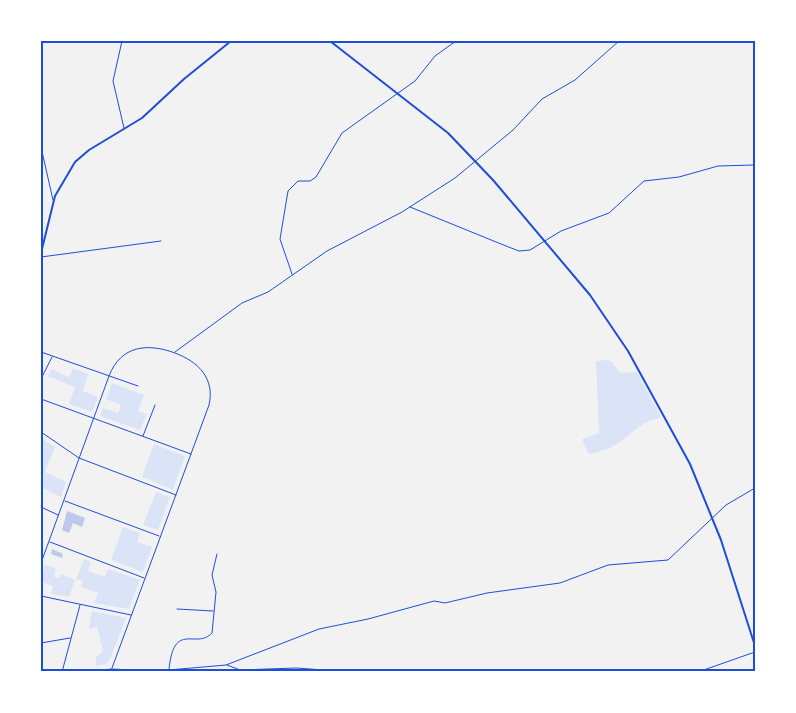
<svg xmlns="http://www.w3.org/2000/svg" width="796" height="713" font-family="Manrope,sans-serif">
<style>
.green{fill:#dbe4f7}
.building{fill:#bdc9ec}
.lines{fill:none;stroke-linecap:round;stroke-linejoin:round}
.minor{stroke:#1d4ed8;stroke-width:1}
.tertiary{stroke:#1d4ed8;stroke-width:2}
.secondary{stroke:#1d4ed8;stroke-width:2}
.neatline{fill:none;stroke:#1d4ed8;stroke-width:2}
</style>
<rect width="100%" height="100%" fill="#f2f2f2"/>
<!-- green -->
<g class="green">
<path d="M 606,360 L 611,361 L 620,373 L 637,372 L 661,417 C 655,420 648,420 643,424 C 620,440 619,448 589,454 L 582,439 L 599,433 L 596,361 Z"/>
<polygon points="73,368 88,374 83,391 98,397 92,412 69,404 75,387 48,376 52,369 69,377"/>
<polygon points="112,383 144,395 138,411 147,414 140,430 100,416 103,408 118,413 121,405 106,399"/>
<polygon points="41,438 55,447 45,472 66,482 61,497 41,487"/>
<polygon points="154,444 185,456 173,490 142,477"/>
<polygon points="156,492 170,497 158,530 143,525"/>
<polygon points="123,527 140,533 137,542 152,547 143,572 111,560"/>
<polygon points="84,559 91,562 88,571 105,577 108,569 140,580 129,609 94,603 98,593 81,587 83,581 76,579"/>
<polygon points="45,564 56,569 54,577 59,578 60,574 75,580 69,597 51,594 53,586 41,582"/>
<polygon points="92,611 126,618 111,657 106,664 96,666 96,657 103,651 97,627 89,629"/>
</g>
<!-- building -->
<g class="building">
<polygon points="67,511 85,518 82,527 73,523 69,533 62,530"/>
<polygon points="52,549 63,554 62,558 51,554"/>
</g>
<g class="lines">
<!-- minor -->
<g class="minor">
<polyline points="122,41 113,81 124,128"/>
<polyline points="41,147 53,200"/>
<polyline points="410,207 506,246 519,251 530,250 561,231 609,213 644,181 679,177 718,166 755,165"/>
<polyline points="41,257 161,241"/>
<polyline points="292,274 280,239 288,191 298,181 310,181 316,177 342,133 415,81 435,56 456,41"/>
<polyline points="41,352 138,386"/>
<polyline points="175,352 242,303 268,292 327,251 402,212 455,178 513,130 542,99 575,80 619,41"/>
<polyline points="41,379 52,357"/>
<polyline points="41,399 191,454"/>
<polyline points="41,432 79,458 176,495"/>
<polyline points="143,436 155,405"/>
<polyline points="65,501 159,536"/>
<polyline points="41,507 58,515"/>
<polyline points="50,542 144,578"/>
<path d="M 41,563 L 109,376 C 121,345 148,343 175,353 C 199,362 215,379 209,405 L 112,668"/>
<polyline points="41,596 131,615"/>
<polyline points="177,609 213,611"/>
<polyline points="41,643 70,638"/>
<polyline points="227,665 240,670 296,668 353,672"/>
<path d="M 169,669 C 174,620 196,650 212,633 L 216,592 L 212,575 L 217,554"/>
<polyline points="62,672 80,605"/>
<polyline points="89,672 111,669 157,671 226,665 319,629 368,619 434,601 445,603 487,593 560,583 608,565 668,560 726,505 755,488"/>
<polyline points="698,672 755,652"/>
</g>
<!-- tertiary -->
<polyline class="tertiary" points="41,253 55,196 75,162 89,150 142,118 184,79 231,41"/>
<!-- secondary -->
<polyline class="secondary" points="330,41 448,133 493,180 590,295 628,351 690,464 721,540 755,646"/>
</g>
<!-- border -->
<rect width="796" height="713" fill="none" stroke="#ffffff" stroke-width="85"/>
<rect x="42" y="42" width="712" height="628" class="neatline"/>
</svg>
